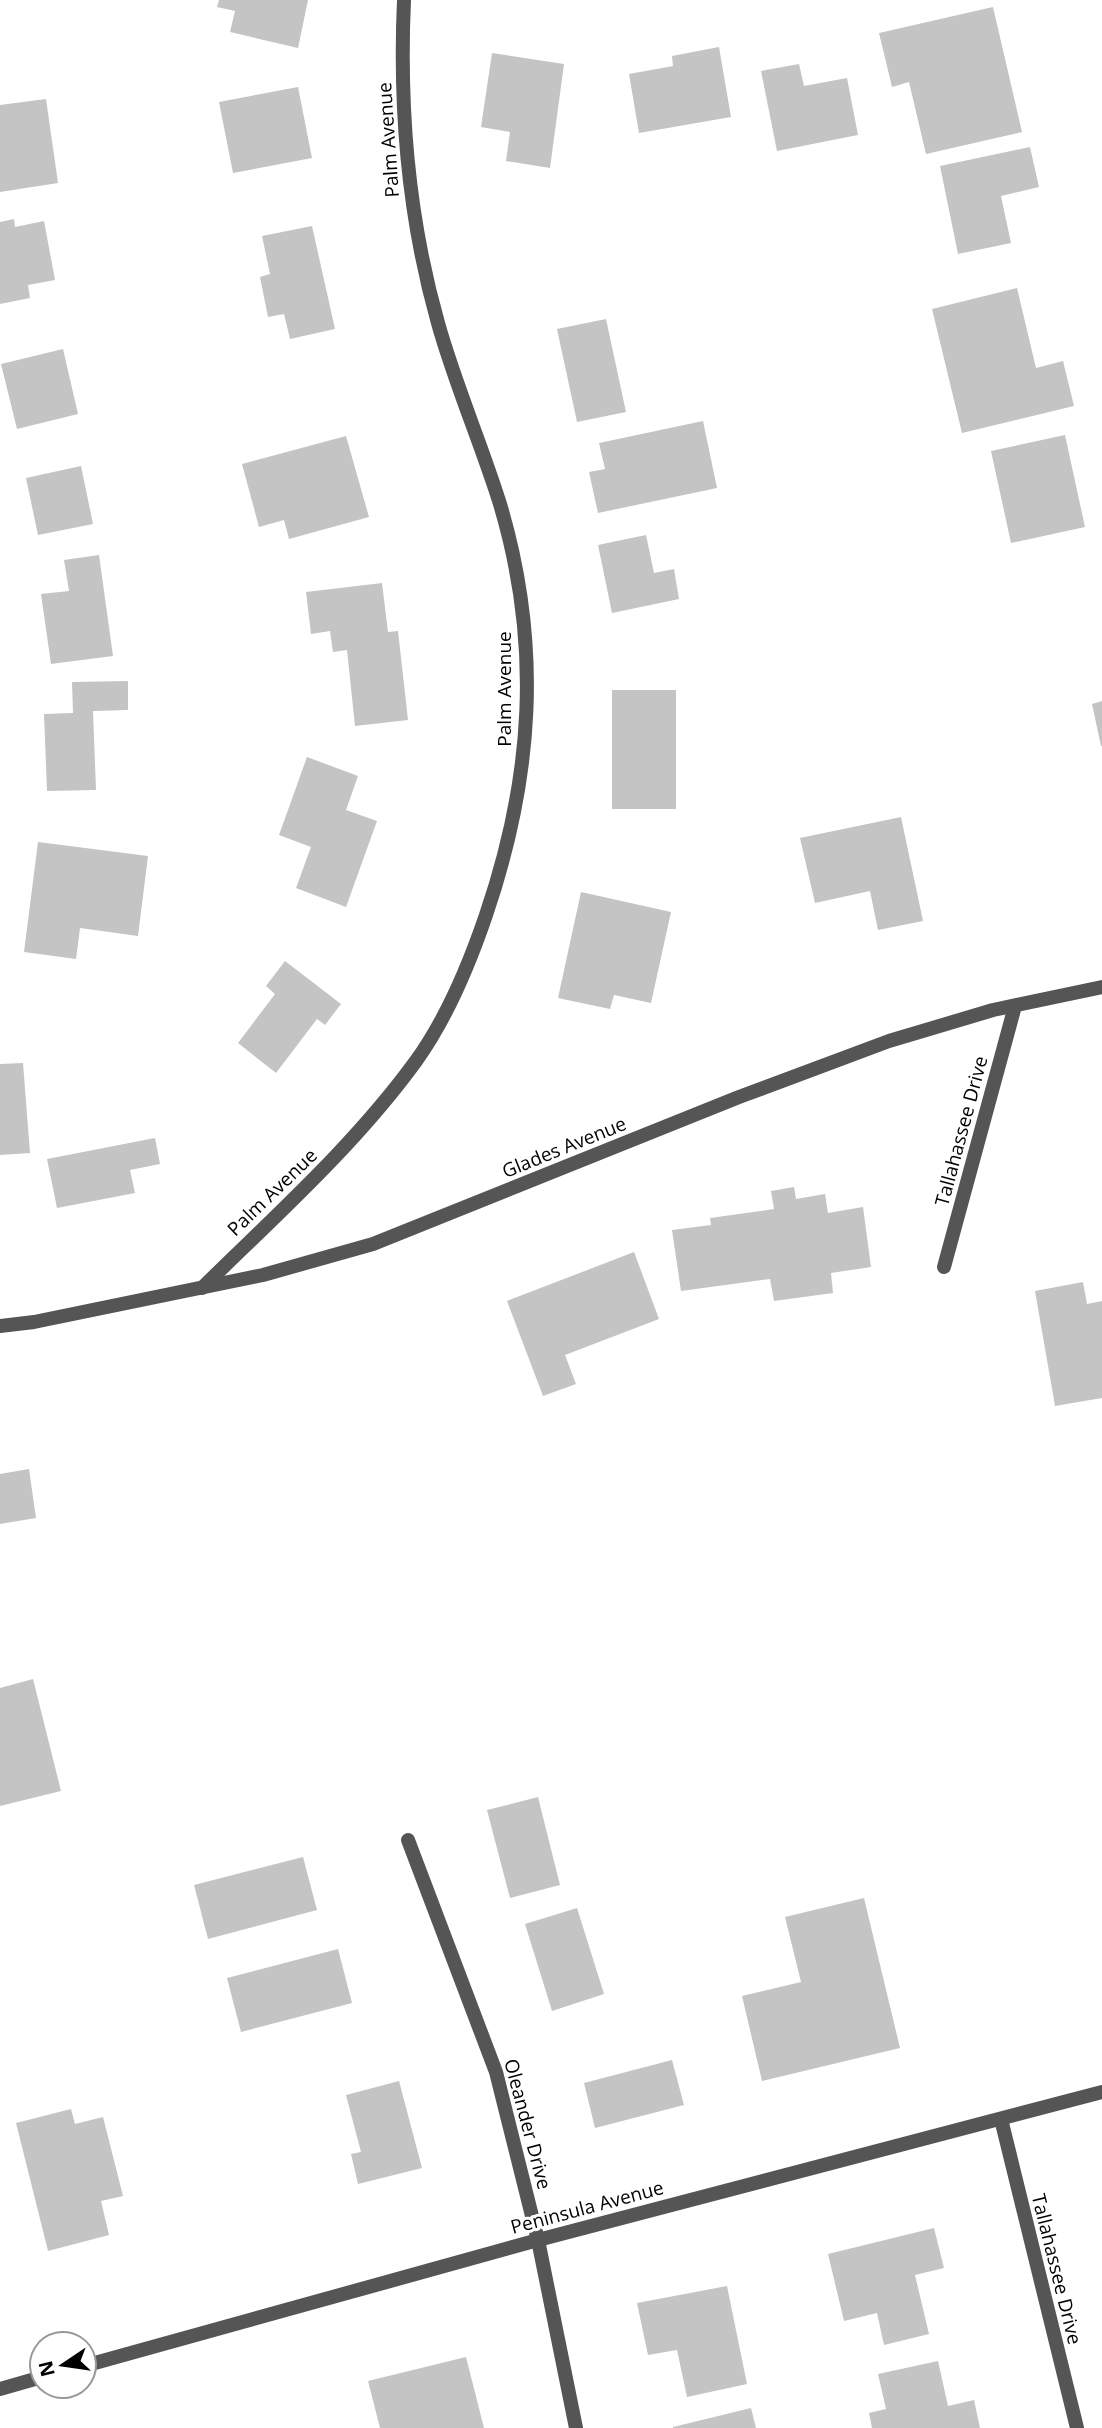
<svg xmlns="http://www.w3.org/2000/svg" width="1102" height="2428" font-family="'Open Sans',sans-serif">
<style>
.building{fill:#c4c4c4}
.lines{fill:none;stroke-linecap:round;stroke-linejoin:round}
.lane{stroke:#555;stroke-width:14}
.street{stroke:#555;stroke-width:14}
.labels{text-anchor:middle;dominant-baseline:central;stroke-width:6;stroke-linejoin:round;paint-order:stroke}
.street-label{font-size:19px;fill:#000;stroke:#fff}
</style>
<rect width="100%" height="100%" fill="#fff"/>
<!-- building -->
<g class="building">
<polygon points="219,0 308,0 298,48 230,32 235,11 217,7"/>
<polygon points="993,7 1022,132 926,154 909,82 892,87 879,33"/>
<polygon points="719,47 731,117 639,133 629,74 673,66 672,56"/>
<polygon points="492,53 564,64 550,168 506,161 510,132 481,127"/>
<polygon points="799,64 804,86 847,78 858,135 777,151 761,71"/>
<polygon points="298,87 312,158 233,173 219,102"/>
<polygon points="46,99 58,183 0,192 0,105"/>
<polygon points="1030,147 1039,187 1001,196 1011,243 958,254 940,166"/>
<polygon points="14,219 15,227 44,221 55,280 28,285 30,298 0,304 0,222"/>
<polygon points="312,226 335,329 290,339 284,314 268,317 260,277 270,274 262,236"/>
<polygon points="1017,288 1036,368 1063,361 1074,406 962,433 932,309"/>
<polygon points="606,319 626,412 577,422 557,329"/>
<polygon points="63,349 78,414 17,429 1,364"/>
<polygon points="703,421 717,488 598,513 589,472 605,469 599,443"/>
<polygon points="1065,435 1085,527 1011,543 991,451"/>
<polygon points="346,436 369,517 289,539 284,520 259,527 242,464"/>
<polygon points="81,466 93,524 38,535 26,478"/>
<polygon points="646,535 654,573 674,569 679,599 612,613 598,545"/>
<polygon points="99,555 113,656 51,664 41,594 69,591 64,560"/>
<polygon points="382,583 388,632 398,631 408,720 355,726 347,650 333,652 330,631 311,634 306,592"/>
<polygon points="128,681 128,710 93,711 96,790 47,791 44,714 73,713 72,682"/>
<rect x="612" y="690" width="64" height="119"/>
<polygon points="1102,701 1102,746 1101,746 1092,704"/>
<polygon points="307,757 358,776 346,810 377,821 346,907 296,888 311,847 279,835"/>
<polygon points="901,817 923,921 878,930 870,891 815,903 800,838"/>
<polygon points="38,842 148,856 138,936 80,928 76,959 24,952"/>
<polygon points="581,892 671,912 651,1003 614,995 610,1009 558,998"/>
<polygon points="285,961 341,1004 325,1025 317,1019 276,1073 238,1043 275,994 266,986"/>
<polygon points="23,1063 30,1153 0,1155 0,1064"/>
<polygon points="155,1138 160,1164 130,1170 135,1193 57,1208 47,1159"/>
<polygon points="794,1187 796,1199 825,1194 828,1213 863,1207 871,1267 831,1273 833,1293 774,1301 770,1279 681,1291 672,1230 711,1225 710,1218 774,1209 771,1191"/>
<polygon points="634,1252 659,1319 565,1355 576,1384 543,1396 507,1301"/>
<polygon points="1083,1282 1087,1304 1102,1301 1102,1398 1055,1406 1035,1291"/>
<polygon points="29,1469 36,1518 0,1524 0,1474"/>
<polygon points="33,1679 61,1791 0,1806 0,1688"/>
<polygon points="538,1797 560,1885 510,1898 487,1810"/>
<polygon points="303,1857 317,1910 208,1939 194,1885"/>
<polygon points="864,1898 900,2048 762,2081 742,1996 801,1982 785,1917"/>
<polygon points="577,1908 604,1994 552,2011 525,1924"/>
<polygon points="338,1949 352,2003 241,2032 227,1978"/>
<polygon points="672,2060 684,2105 595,2128 584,2083"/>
<polygon points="399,2081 422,2168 358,2184 351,2154 361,2152 346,2095"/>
<polygon points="71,2109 75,2124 103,2117 123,2196 101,2201 109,2235 48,2251 16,2123"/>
<polygon points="934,2228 944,2268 915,2275 929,2334 884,2345 877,2313 844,2321 828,2254"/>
<polygon points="727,2286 747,2384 687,2397 677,2350 648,2355 637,2303"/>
<polygon points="466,2357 484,2428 380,2428 368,2381"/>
<polygon points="938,2361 948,2406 974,2400 980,2428 872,2428 869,2413 886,2409 878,2374"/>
<polygon points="751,2408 756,2428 673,2428 673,2427"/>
</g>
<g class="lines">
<!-- lane -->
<polyline class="lane" points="944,1267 1015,1006"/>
<!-- street -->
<g class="street">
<path d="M 202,1288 C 276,1215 354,1146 416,1061 C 447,1018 469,965 486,915 C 533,777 542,645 500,504 C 481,443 455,384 438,323 C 408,217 399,110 404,0"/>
<polyline points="0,1326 34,1322 263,1275 373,1244 739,1097 889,1041 993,1010 1102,987"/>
<polyline points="408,1840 496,2072 538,2240 576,2428"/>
<polyline points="1001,2119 1077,2428"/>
<polyline points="84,2366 538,2240 1102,2092"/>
<polyline points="0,2389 42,2377"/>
</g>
</g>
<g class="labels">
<!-- street labels -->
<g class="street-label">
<text transform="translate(388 140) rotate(-94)">Palm Avenue</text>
<text transform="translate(504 689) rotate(-90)">Palm Avenue</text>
<text transform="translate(961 1131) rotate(-75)">Tallahassee Drive</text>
<text transform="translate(564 1147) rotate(-22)">Glades Avenue</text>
<text transform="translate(272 1192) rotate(-44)">Palm Avenue</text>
<text transform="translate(528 2124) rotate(75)">Oleander Drive</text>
<text transform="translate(587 2207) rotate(-15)">Peninsula Avenue</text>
<text transform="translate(1057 2269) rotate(76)">Tallahassee Drive</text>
</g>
</g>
<!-- north arrow -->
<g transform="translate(63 2365) rotate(257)"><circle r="33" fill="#ffffff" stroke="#999999" stroke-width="2"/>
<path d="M0-5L12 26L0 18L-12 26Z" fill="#000000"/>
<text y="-10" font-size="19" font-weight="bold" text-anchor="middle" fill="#000000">N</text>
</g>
</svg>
